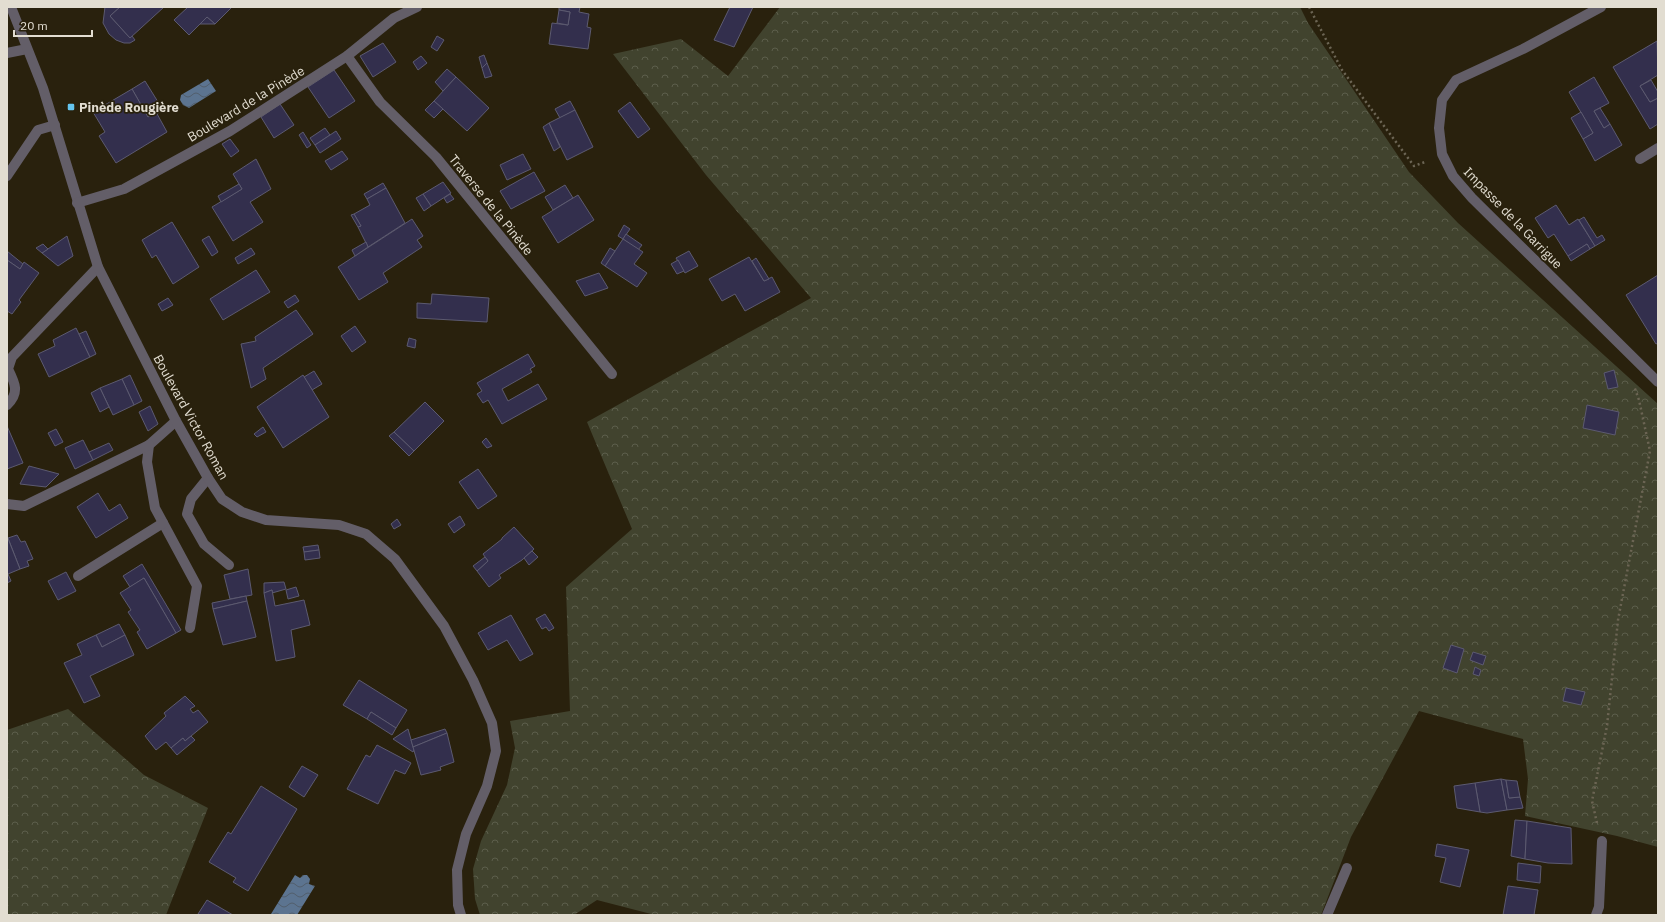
<svg xmlns="http://www.w3.org/2000/svg" width="1665" height="922" font-family="'IBM Plex Sans',sans-serif">
<style>
.forest{fill:url(#forest-crowns)}
.water{fill:url(#water-waves)}
.building{fill:#332f4d;stroke:#5c5a70}
.lines{fill:none;stroke-linecap:round;stroke-linejoin:round}
.path{stroke:#6c6554;stroke-width:2.5;stroke-dasharray:2 3;stroke-linecap:butt}
.service{stroke:#635e68;stroke-width:10}
.minor{stroke:#635e68;stroke-width:10}
.poi-dot{fill:#65c5ef;stroke:#29210d;stroke-width:1.5}
.labels{text-anchor:middle;dominant-baseline:central;stroke-width:3.5;stroke-linejoin:round;paint-order:stroke}
.street-label{font-size:13px;fill:#e2ddd1;stroke:#29210d}
.poi-label{font-size:13px;font-weight:bold;fill:#e2ddd1;stroke:#29210d;text-anchor:start}
</style>
<defs>
<pattern id="forest-crowns" width="20" height="18" patternUnits="userSpaceOnUse"><rect width="20" height="18" fill="#41432e"/><path d="M2 6a3 3 0 1 1 6 0M12 15a3 3 0 1 1 6 0" fill="none" stroke="#5c5e4b"/></pattern>
<pattern id="water-waves" width="16" height="10" patternUnits="userSpaceOnUse"><rect width="16" height="10" fill="#5c7490"/><path d="M0 5q4-4 8 0t8 0" fill="none" stroke="#515e6c"/></pattern>
</defs>
<rect width="100%" height="100%" fill="#29210d"/>
<!-- forest -->
<g class="forest">
<polygon points="780,7 1300,7 1308,23 1409,172 1458,223 1658,404 1658,847 1617,836 1525,816 1528,779 1523,739 1419,711 1351,837 1321,915 655,915 597,900 574,915 480,915 475,899 473,869 481,841 507,785 515,748 510,721 570,711 566,587 632,529 587,422 811,298 706,175 613,54 681,39 728,76"/>
<polygon points="68,709 144,775 208,808 166,915 7,915 7,730"/>
</g>
<!-- water -->
<g class="water">
<polygon points="208,79 216,91 189,108 183,105 180,100 181,95"/>
<polygon points="295,875 300,878 303,875 307,875 310,879 309,884 315,886 297,915 273,915 271,914"/>
</g>
<!-- building -->
<g class="building">
<polygon points="105,7 120,7 110,16 130,38 132,36 135,40 130,43 124,43 116,40 109,34 103,23"/>
<polygon points="120,7 164,7 130,38 110,16"/>
<polygon points="188,7 230,7 231,8 215,24 207,17 189,35 174,20"/>
<polygon points="559,7 580,7 579,12 589,14 587,27 591,28 588,49 549,44 552,23 568,25 570,12 559,10"/>
<polygon points="730,7 753,7 734,47 714,40"/>
<polygon points="559,10 570,12 568,25 557,23"/>
<polygon points="207,17 215,24 200,24"/>
<polygon points="437,36 444,40 437,51 431,47"/>
<polygon points="1657,41 1658,75 1640,86 1650,102 1658,98 1658,124 1650,129 1613,67"/>
<polygon points="383,43 396,62 373,77 360,56"/>
<polygon points="484,55 487,63 482,68 479,57"/>
<polygon points="421,56 427,63 418,70 413,62"/>
<polygon points="487,63 492,76 485,78 482,68"/>
<polygon points="447,69 456,77 443,91 435,82"/>
<polygon points="334,70 355,101 329,118 308,87"/>
<polygon points="456,77 489,108 467,131 434,101"/>
<polygon points="1594,77 1609,103 1594,111 1604,128 1610,124 1622,145 1595,161 1583,139 1593,133 1569,92"/>
<polygon points="1651,80 1658,92 1658,98 1650,102 1640,86"/>
<polygon points="145,81 163,110 157,114 156,112 148,117 132,89"/>
<polygon points="132,89 148,117 156,112 167,132 116,163 99,136 105,132 93,112"/>
<polygon points="434,101 443,109 434,118 425,110"/>
<polygon points="570,101 575,110 560,118 555,109"/>
<polygon points="630,102 650,129 638,138 618,111"/>
<polygon points="280,104 294,125 274,138 261,117"/>
<polygon points="1600,108 1610,124 1604,128 1594,111"/>
<polygon points="575,110 593,147 567,160 549,123"/>
<polygon points="1581,112 1593,133 1583,139 1571,118"/>
<polygon points="549,123 560,147 554,151 543,127"/>
<polygon points="325,128 330,135 315,145 310,138"/>
<polygon points="336,131 341,139 320,153 315,145"/>
<polygon points="303,132 311,145 307,148 299,135"/>
<polygon points="230,139 239,151 231,157 222,144"/>
<polygon points="342,151 348,159 331,170 325,161"/>
<polygon points="523,154 531,169 507,180 500,165"/>
<polygon points="256,159 271,189 250,202 263,222 233,241 212,207 242,189 233,174"/>
<polygon points="534,172 545,191 511,209 500,191"/>
<polygon points="443,182 451,193 431,206 423,194"/>
<polygon points="383,183 386,188 367,199 364,194"/>
<polygon points="239,184 242,189 221,202 218,196"/>
<polygon points="565,185 573,198 553,210 545,197"/>
<polygon points="386,188 405,223 368,247 358,227 361,226 354,214 370,205 367,199"/>
<polygon points="423,194 431,206 424,211 416,198"/>
<polygon points="450,194 454,199 447,203 444,198"/>
<polygon points="578,195 594,220 558,243 542,217"/>
<polygon points="1556,205 1569,225 1578,219 1595,246 1590,249 1587,244 1568,256 1554,234 1548,238 1535,218"/>
<polygon points="354,214 361,226 358,227 351,215"/>
<polygon points="1584,217 1597,238 1602,235 1605,240 1595,246 1579,220"/>
<polygon points="412,219 423,236 417,240 422,247 383,273 388,282 359,300 338,267"/>
<polygon points="172,222 199,267 173,284 156,255 152,258 142,240"/>
<polygon points="624,225 630,229 623,239 618,236"/>
<polygon points="626,234 642,245 638,250 623,239"/>
<polygon points="67,236 73,256 58,266 42,253"/>
<polygon points="209,236 218,252 212,256 202,240"/>
<polygon points="623,239 643,252 634,264 647,273 637,287 605,266"/>
<polygon points="366,242 368,247 355,256 352,250"/>
<polygon points="43,244 48,249 42,253 36,248"/>
<polygon points="1587,244 1590,249 1571,261 1568,256"/>
<polygon points="251,248 255,254 238,264 235,258"/>
<polygon points="610,248 615,251 605,266 601,263"/>
<polygon points="7,251 23,264 20,269 7,260"/>
<polygon points="689,251 698,266 685,273 676,258"/>
<polygon points="749,257 764,281 772,277 780,292 745,311 735,294 722,301 709,279"/>
<polygon points="756,258 769,279 764,281 752,261"/>
<polygon points="7,260 20,269 24,262 39,273 19,300 21,302 12,314 7,311"/>
<polygon points="678,260 684,271 677,274 671,264"/>
<polygon points="256,270 270,292 223,320 210,299"/>
<polygon points="599,273 608,288 585,296 576,281"/>
<polygon points="1658,275 1658,343 1656,344 1626,295"/>
<polygon points="432,294 489,298 487,322 417,318 417,303 431,304"/>
<polygon points="295,295 299,301 288,308 284,302"/>
<polygon points="168,298 173,305 162,311 158,304"/>
<polygon points="296,310 313,334 263,368 266,379 251,388 241,344 256,341 255,337"/>
<polygon points="355,326 366,342 352,352 341,336"/>
<polygon points="76,328 90,357 49,377 38,354 55,346 53,340"/>
<polygon points="86,331 96,354 90,357 79,334"/>
<polygon points="409,338 416,340 415,348 407,346"/>
<polygon points="528,354 535,366 530,369 532,372 502,389 508,401 538,384 547,399 502,424 488,400 483,403 477,394 482,391 477,383"/>
<polygon points="1614,370 1618,387 1608,389 1604,373"/>
<polygon points="314,371 322,384 312,390 304,377"/>
<polygon points="130,375 142,401 134,405 122,379"/>
<polygon points="303,375 329,417 283,448 257,407"/>
<polygon points="122,379 134,405 113,415 100,388"/>
<polygon points="100,388 109,407 100,412 91,393"/>
<polygon points="425,402 444,421 414,451 394,432"/>
<polygon points="1587,405 1619,412 1615,435 1583,428"/>
<polygon points="150,406 158,424 148,431 139,412"/>
<polygon points="7,426 23,463 7,469"/>
<polygon points="263,427 266,432 257,437 254,434"/>
<polygon points="56,429 63,442 55,446 48,433"/>
<polygon points="394,432 414,451 409,456 389,436"/>
<polygon points="486,438 492,446 487,448 482,442"/>
<polygon points="83,440 93,460 75,469 65,448"/>
<polygon points="109,443 113,450 93,460 89,452"/>
<polygon points="29,466 59,474 46,487 20,484"/>
<polygon points="478,469 497,496 478,509 459,482"/>
<polygon points="98,493 109,511 120,504 128,518 96,538 77,507"/>
<polygon points="460,516 465,525 454,533 448,524"/>
<polygon points="397,519 401,525 394,529 391,524"/>
<polygon points="514,527 534,549 522,560 499,575 501,578 489,587 477,571 488,561 483,554 502,539 502,538"/>
<polygon points="17,535 21,542 25,541 33,559 27,561 29,566 20,569 8,538"/>
<polygon points="7,536 20,569 8,574 11,581 7,583"/>
<polygon points="318,545 319,550 304,552 303,547"/>
<polygon points="319,550 320,558 305,560 304,552"/>
<polygon points="532,551 538,557 529,565 524,558"/>
<polygon points="485,557 488,561 477,571 473,566"/>
<polygon points="142,564 181,630 176,633 144,578 130,587 123,576"/>
<polygon points="248,569 252,595 230,599 224,575"/>
<polygon points="66,572 76,591 58,600 48,581"/>
<polygon points="144,578 176,633 147,649 137,632 140,630 128,612 131,610 120,593"/>
<polygon points="284,582 286,589 272,593 272,590 264,593 264,583"/>
<polygon points="296,587 299,596 288,599 286,590"/>
<polygon points="272,590 275,606 304,600 310,625 291,630 295,657 276,661 264,593"/>
<polygon points="246,596 247,601 213,609 212,603"/>
<polygon points="247,601 256,637 223,645 213,609"/>
<polygon points="545,614 554,628 549,631 546,627 542,629 536,619"/>
<polygon points="511,615 533,654 520,661 507,640 488,650 478,633"/>
<polygon points="119,624 125,635 102,647 96,635"/>
<polygon points="96,635 102,647 125,635 134,655 90,676 100,696 84,703 64,663 82,655 77,644"/>
<polygon points="1451,645 1464,649 1457,673 1443,668"/>
<polygon points="1473,652 1486,656 1483,665 1470,660"/>
<polygon points="1475,667 1481,670 1479,676 1473,674"/>
<polygon points="359,680 407,710 396,728 371,712 367,719 343,705"/>
<polygon points="1566,688 1585,692 1581,705 1563,701"/>
<polygon points="185,696 195,706 190,709 193,713 198,710 208,722 185,741 183,738 171,748 166,742 156,750 145,736 166,716 164,713"/>
<polygon points="371,712 396,728 392,735 367,719"/>
<polygon points="408,729 414,750 413,752 393,739"/>
<polygon points="445,729 447,733 413,747 411,740"/>
<polygon points="447,733 454,762 440,767 441,770 421,775 413,747"/>
<polygon points="191,736 195,740 177,755 171,748 183,738 185,741"/>
<polygon points="377,745 411,763 405,774 395,770 378,804 347,789 366,755 370,757"/>
<polygon points="302,766 318,775 304,797 289,787"/>
<polygon points="1501,779 1507,810 1487,813 1480,812 1475,783"/>
<polygon points="1501,779 1506,780 1509,798 1520,797 1523,808 1507,810"/>
<polygon points="1506,780 1517,781 1520,797 1509,798"/>
<polygon points="1475,783 1480,812 1457,808 1454,786"/>
<polygon points="261,786 297,809 248,891 233,882 236,878 209,862 228,832 231,834"/>
<polygon points="1515,820 1527,821 1525,859 1511,856"/>
<polygon points="1527,821 1571,828 1572,864 1548,863 1525,859"/>
<polygon points="1437,844 1469,850 1460,887 1440,882 1446,858 1435,856"/>
<polygon points="1518,863 1541,866 1540,883 1517,880"/>
<polygon points="1508,886 1538,890 1534,915 1503,915"/>
<polygon points="207,900 233,915 200,915 198,914"/>
</g>
<g class="lines">
<!-- path -->
<g class="path">
<polyline points="1309,7 1342,70 1414,166 1425,162"/>
<polyline points="1597,823 1592,801 1607,726 1618,620 1650,451 1639,400 1634,386"/>
</g>
<!-- service -->
<g class="service">
<polyline points="7,53 27,49"/>
<polyline points="7,176 38,130 55,125"/>
<path d="M 7,405 C 20,393 15,383 8,369 L 12,357 L 98,267"/>
<polyline points="176,421 149,445 147,462 155,508 197,586 190,628"/>
<polyline points="208,478 191,499 187,514 204,544 229,565"/>
<polyline points="7,504 24,506 149,445"/>
<polyline points="78,576 163,523"/>
</g>
<!-- minor -->
<g class="minor">
<polyline points="11,7 43,88 98,267 176,421 208,478 222,499 242,512 266,520 339,525 366,534 395,559 444,626 473,680 492,723 496,751 487,786 466,834 457,870 458,905 461,915"/>
<polyline points="1601,7 1523,49 1456,80 1442,100 1439,128 1442,154 1453,176 1472,198 1658,382"/>
<polyline points="347,56 380,102 436,157 612,374"/>
<polyline points="1640,159 1658,148"/>
<polyline points="77,203 124,189 230,131 347,56 394,18 417,7"/>
<polyline points="1327,915 1347,868"/>
<polyline points="1596,915 1599,907 1602,841"/>
</g>
</g>
<!-- markers -->
<rect class="poi-dot" x="67" y="103" width="8" height="8" rx="2"/>
<g class="labels">
<!-- street labels -->
<g class="street-label">
<text transform="translate(246 104) rotate(-31)">Boulevard de la Pinède</text>
<text transform="translate(491 205) rotate(51)">Traverse de la Pinède</text>
<text transform="translate(1513 218) rotate(46)">Impasse de la Garrigue</text>
<text transform="translate(191 417) rotate(61)">Boulevard Victor Roman</text>
</g>
<!-- poi labels -->
<g class="poi-label">
<text x="79" y="107">Pinède Rougière</text>
</g>
</g>
<!-- border -->
<rect width="1665" height="922" fill="none" stroke="#e2ddd1" stroke-width="16"/>
<!-- scale -->
<path d="M14 30v6h78v-6" fill="none" stroke="#e2ddd1" stroke-width="2"/>
<text x="20" y="30" font-size="12" fill="#e2ddd1" stroke="#29210d" stroke-width="3" paint-order="stroke">20 m</text>
</svg>
